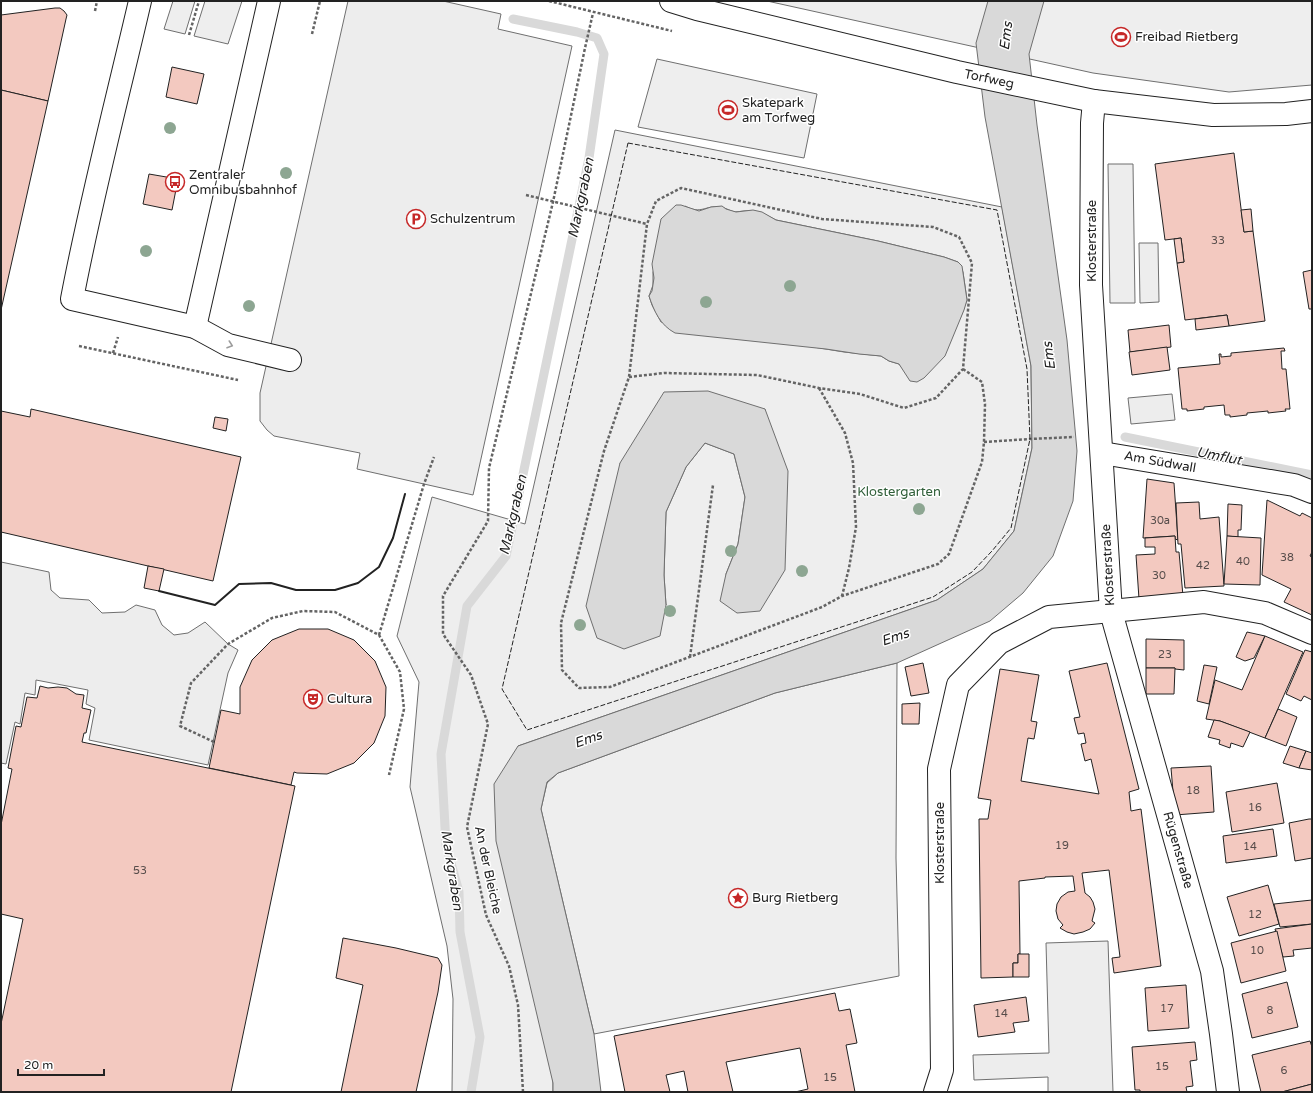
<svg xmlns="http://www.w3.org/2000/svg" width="1313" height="1093" font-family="'Varela Round',sans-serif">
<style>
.green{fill:#eee;stroke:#6f6f6f;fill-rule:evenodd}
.parking{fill:#ededed;stroke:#6f6f6f}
.water{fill:#d9d9d9;stroke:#6f6f6f}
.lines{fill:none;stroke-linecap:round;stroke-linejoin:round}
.stream{stroke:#d9d9d9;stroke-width:9}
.building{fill:#f3c9c0;stroke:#222}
.minor-casing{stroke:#222;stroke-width:24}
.path{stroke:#646464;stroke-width:2.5;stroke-dasharray:3 2;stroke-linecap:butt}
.minor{stroke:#fff;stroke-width:22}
.fence{stroke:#222;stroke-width:1;stroke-dasharray:5 2;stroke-linecap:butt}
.wall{stroke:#222;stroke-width:2}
.tree{fill:#8da692}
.oneway{stroke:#9c9c9c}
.labels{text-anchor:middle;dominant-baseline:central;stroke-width:3;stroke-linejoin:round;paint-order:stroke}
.number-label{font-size:11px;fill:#564c4a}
.poi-label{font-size:13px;fill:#222;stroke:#fff;text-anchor:start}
.street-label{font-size:13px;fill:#222;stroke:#fff}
.park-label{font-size:13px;fill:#2f5e38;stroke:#fff}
.water-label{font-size:14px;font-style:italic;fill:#222;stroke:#fff}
</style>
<rect width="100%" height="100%" fill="#fff"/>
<!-- green -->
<g class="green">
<polygon points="173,1 195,1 185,34 164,29"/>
<polygon points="205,1 242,1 228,44 194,36"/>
<polygon points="767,1 1312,1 1312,85 1229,92 1093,73"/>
<polygon points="657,59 817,94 804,158 638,127"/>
<path d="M 615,130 L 1002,207 L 1031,366 L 1032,448 L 1014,531 L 983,569 L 937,600 L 518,746 L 553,1083 L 553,1092 L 452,1092 L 453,999 L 447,946 L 410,787 L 419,682 L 397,636 L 432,497 L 525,524 ZM 685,206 C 701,215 705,205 720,207 C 725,207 729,211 735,212 C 738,212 741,211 744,211 C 756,209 766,215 776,220 L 878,241 L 944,257 L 958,262 L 963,272 L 967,300 L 960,319 L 903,369 L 899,364 L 889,361 L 881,356 L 844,352 L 661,322 L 652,305 L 649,296 L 653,285 L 653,272 ZM 765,409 L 737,613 L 726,574 L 738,544 L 745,497 L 734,454 L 705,443 L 686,467 L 666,512 L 664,575 L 666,605 L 620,463 Z"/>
<polygon points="897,663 896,858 899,976 594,1034 541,809 547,783 558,773 775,693"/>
</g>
<!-- parking -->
<g class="parking">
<polygon points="348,1 443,1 501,14 498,29 572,46 473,495 357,469 360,453 274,436 267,430 260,421 260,393"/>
<polygon points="1108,164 1133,164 1135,303 1110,303"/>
<polygon points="1139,243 1158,243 1159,302 1140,303"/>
<polygon points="1172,394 1175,420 1131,424 1128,398"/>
<polygon points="1,562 49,572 51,590 60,598 89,600 102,613 125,612 136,605 155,610 162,625 174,635 188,633 205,622 228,644 238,650 228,673 208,765 89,740 95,708 86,704 88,690 36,680 35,695 25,693 20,724 15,722 6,764 1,763"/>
<polygon points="1108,941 1113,1092 1048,1092 1048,1077 974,1080 973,1055 1049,1053 1046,943"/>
</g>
<!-- water -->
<g class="water">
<polygon points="988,1 1044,1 1029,54 1037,125 1067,340 1077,451 1073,501 1053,556 1023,593 990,621 897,663 775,693 558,773 547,782 541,809 594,1034 601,1092 553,1092 553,1083 496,841 494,784 518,746 937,600 983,569 1014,531 1032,448 1031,366 985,117 976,43"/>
<path d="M 676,205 L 681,205 L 699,211 L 711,207 L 722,206 L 726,209 L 736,212 L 753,210 L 762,212 L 776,220 L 878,241 L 944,257 L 958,262 L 962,266 L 967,300 L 964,310 L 945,356 L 924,378 L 917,382 L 910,381 L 899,364 L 889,361 L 881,356 L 859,354 L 826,349 L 675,333 C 660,325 654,311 649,296 L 652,291 L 654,278 L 652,264 L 661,219 Z"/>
<polygon points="708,391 765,409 788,471 785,570 760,611 737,613 720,601 726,574 738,544 745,497 734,454 705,443 686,467 666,512 664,575 666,605 660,636 624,649 597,638 586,606 620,463 664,392"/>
</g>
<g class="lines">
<!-- stream -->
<g class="stream">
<polyline points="1125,437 1312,475"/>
<polyline points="471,1092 480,1037 460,932 459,892 446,845 441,754 467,606 506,556 589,158 604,54 597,38 577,32 513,19"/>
</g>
</g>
<!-- building -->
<g class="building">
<polygon points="55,8 60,8 64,11 67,15 66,19 48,101 1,90 1,15"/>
<polygon points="172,67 204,74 197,104 166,97"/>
<polygon points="1,90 48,101 1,310"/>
<polygon points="1234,153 1244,232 1253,231 1265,321 1229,326 1227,315 1185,320 1177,263 1184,262 1181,238 1165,240 1155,164"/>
<polygon points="149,174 178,179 172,210 143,204"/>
<polygon points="1251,209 1253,231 1244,232 1241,210"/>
<polygon points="1181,238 1184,262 1177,263 1174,239"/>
<polygon points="1312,270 1312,309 1309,309 1303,272"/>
<polygon points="1227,315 1229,326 1196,330 1195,319"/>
<polygon points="1169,325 1171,347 1130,352 1128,330"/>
<polygon points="1167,347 1170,370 1132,375 1129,352"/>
<polygon points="1284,348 1285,351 1281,351 1282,369 1286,369 1290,409 1285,409 1286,411 1268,413 1268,411 1247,413 1247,415 1230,417 1230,415 1225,415 1224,405 1204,407 1204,409 1187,411 1187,409 1182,409 1178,368 1220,364 1219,354 1221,354 1221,357 1231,356 1231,353"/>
<polygon points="31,409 241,457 213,581 1,532 1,411 30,417"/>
<polygon points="215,417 228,419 226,431 213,428"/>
<polygon points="1147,479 1174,483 1178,540 1175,539 1175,536 1143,538"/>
<polygon points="1267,500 1300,516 1302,513 1312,518 1312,552 1310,556 1312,557 1312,615 1284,602 1291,589 1262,575"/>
<polygon points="1199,502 1200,519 1219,517 1224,586 1185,588 1181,544 1178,544 1176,503"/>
<polygon points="1228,504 1242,505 1241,530 1238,530 1238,537 1227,536"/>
<polygon points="1175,536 1176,552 1179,552 1183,596 1139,599 1136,555 1155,554 1155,547 1145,547 1145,538"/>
<polygon points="1227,536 1261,538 1260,585 1224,584"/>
<polygon points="148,566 164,569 159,591 144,588"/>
<polygon points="299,629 328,629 354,640 375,661 386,687 385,716 374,743 354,763 327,774 297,773 294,772 291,785 209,768 221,710 240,714 240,687 252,660 272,640"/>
<polygon points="1247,632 1265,636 1254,658 1245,661 1236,657"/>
<polygon points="1265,636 1303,652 1265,738 1220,721 1206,719 1215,680 1242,690"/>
<polygon points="1146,639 1184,640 1184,670 1175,669 1175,668 1146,668"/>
<polygon points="1305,650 1312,652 1312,700 1304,696 1301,701 1286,694"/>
<polygon points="923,663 929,693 911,696 905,667"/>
<polygon points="1107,663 1139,789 1129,792 1131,811 1141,809 1161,966 1114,973 1112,958 1120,957 1109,870 1082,873 1085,893 1090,897 1093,902 1095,909 1092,921 1095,923 1090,929 1083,932 1074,934 1067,932 1060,928 1063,925 1058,919 1056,911 1057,904 1061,897 1068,892 1075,891 1073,876 1045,877 1045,878 1019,881 1020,954 1018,954 1018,963 1013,963 1013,977 981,978 979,819 988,819 991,800 978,798 1000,669 1039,675 1031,721 1037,722 1034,739 1028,738 1021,781 1099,794 1091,759 1085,761 1081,744 1086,743 1084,733 1078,734 1074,718 1080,717 1069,671"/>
<polygon points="1204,665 1217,667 1209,704 1197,701"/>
<polygon points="1146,668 1175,668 1174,694 1146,694"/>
<polygon points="40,686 48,688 58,687 67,688 76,694 84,695 82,708 91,710 86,733 84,733 82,742 295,786 231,1092 1,1092 1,1024 23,919 1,914 1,825 12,769 8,768 16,726 21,727 27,697 37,698"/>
<polygon points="920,703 919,724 902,724 902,704"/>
<polygon points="1278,709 1297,717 1286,746 1265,738"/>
<polygon points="1214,720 1220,721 1250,732 1243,747 1231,743 1230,748 1219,744 1220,740 1208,737"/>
<polygon points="1290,746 1306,751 1299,768 1283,763"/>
<polygon points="1306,751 1312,753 1312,770 1299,768"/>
<polygon points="1211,766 1214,812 1175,815 1171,768"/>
<polygon points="1277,783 1284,823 1232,832 1226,792"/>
<polygon points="1309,819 1312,819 1312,858 1295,861 1289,823"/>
<polygon points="1273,829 1277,856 1226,863 1223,836"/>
<polygon points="1268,885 1279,924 1239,936 1227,897"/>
<polygon points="1312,900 1312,924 1280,927 1274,904"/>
<polygon points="1312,924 1312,948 1293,950 1294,956 1283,957 1275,929"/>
<polygon points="1277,931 1286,971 1241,983 1231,943"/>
<polygon points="343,938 396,948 438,958 442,965 438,992 416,1092 341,1092 363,985 336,978"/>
<polygon points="1018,954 1029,954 1029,977 1013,977 1013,963 1018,963"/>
<polygon points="1287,982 1298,1027 1252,1038 1242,994"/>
<polygon points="1186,985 1189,1028 1148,1031 1145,988"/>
<polygon points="835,993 839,1011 850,1009 857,1043 846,1045 855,1092 795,1092 808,1089 800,1048 726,1062 733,1092 688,1092 684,1071 666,1075 670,1092 625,1092 614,1036"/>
<polygon points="1026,997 1029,1021 1013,1023 1015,1032 978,1037 974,1005"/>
<polygon points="1310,1041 1312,1047 1312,1084 1282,1092 1261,1092 1252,1055"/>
<polygon points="1195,1042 1197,1060 1190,1061 1193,1086 1186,1087 1187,1092 1140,1092 1140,1090 1135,1090 1132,1047"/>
<polygon points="1312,1084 1312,1092 1282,1092"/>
</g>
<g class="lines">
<!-- minor casing -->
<g class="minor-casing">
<g id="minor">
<path d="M 140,1 C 117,100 91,199 72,299 L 195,327 L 228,345 L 290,360"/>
<polyline points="671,1 697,9 957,72 1094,101 1213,115 1286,114 1312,111"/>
<polyline points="1094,101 1092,123 1091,285 1111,612 1212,971 1221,1034 1228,1092"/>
<polyline points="195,327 269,1"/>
<polyline points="1102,453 1294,485 1312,492"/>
<polyline points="935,1092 942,1070 939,769 958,685 999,643 1049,617 1204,602 1265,613 1312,633"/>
</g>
</g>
<!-- path -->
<g class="path">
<polyline points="549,1 672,31"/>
<polyline points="95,11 97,1"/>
<polyline points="312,34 320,1"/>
<polyline points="189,35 199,1"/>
<polyline points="526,195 647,224"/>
<polyline points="79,346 238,380"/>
<polyline points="113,353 118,337"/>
<polyline points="629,377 664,373 757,375 819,388 860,394 904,408 936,398 963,369 972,263 959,237 933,227 822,219 681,188 656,201 647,224 629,377 604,451 561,623 562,670 579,688 610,687 822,607 842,596 938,564 949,554 982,462 984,442 985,404 982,382 963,369"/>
<polyline points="819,388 845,433 853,463 856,527 849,568 842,596"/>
<polyline points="984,442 1030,439 1074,437"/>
<polyline points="379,635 424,484 434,457"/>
<polyline points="690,657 713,485"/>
<polyline points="214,742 180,726 191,683 228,644 272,618 303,611 335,612 379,635 400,672 404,709 389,775"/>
<polyline points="523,1092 518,1005 509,966 486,915 467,827 488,724 471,675 443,634 443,596 488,521 489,468 553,202 585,48 593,13"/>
</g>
<!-- minor -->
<use href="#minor" class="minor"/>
<!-- fence -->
<polygon class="fence" points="628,143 997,210 1027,369 1030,439 1011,528 992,551 972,572 933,597 527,730 502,689"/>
<!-- wall -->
<polyline class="wall" points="159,591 215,605 239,584 271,583 296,590 335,590 358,583 379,567 393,538 405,494"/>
</g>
<!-- trees -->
<g class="tree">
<circle cx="170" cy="128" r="6"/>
<circle cx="286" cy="173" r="6"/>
<circle cx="146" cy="251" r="6"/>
<circle cx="790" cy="286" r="6"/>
<circle cx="706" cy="302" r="6"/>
<circle cx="249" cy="306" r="6"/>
<circle cx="919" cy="509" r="6"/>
<circle cx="731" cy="551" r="6"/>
<circle cx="802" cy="571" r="6"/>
<circle cx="670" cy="611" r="6"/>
<circle cx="580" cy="625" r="6"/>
</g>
<!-- one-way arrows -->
<defs><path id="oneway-chevron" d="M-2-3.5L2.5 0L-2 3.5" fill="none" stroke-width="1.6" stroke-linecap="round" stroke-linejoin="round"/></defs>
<use class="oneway" href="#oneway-chevron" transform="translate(230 345) rotate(19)"/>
<!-- icons -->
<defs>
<g id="stadium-ring" transform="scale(1)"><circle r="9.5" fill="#fff" stroke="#c62828" stroke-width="1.5"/><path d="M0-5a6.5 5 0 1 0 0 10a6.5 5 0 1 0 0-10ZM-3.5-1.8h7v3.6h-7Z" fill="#c62828"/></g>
<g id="bus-ring" transform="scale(1)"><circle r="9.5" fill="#fff" stroke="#c62828" stroke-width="1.5"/><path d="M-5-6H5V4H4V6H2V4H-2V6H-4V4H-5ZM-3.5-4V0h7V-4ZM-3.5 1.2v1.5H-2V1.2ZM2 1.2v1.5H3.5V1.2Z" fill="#c62828"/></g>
<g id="parking-ring" transform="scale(1)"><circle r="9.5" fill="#fff" stroke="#c62828" stroke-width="1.5"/><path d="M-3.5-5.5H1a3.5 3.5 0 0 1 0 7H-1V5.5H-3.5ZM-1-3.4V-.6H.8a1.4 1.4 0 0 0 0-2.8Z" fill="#c62828"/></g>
<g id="theatre-ring" transform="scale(1)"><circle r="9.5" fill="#fff" stroke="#c62828" stroke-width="1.5"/><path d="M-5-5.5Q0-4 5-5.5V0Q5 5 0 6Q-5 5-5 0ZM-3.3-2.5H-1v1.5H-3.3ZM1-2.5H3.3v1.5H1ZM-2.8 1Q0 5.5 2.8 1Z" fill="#c62828"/></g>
<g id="sight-ring" transform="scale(1)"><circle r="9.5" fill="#fff" stroke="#c62828" stroke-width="1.5"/><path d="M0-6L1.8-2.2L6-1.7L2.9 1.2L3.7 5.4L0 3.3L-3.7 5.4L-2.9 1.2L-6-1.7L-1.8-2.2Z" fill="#c62828"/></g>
</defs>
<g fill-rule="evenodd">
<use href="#stadium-ring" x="1121" y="37"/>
<use href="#stadium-ring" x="728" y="110"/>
<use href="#bus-ring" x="175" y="182"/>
<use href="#parking-ring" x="416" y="219"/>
<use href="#theatre-ring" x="313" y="699"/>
<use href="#sight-ring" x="738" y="898"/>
</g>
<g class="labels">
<!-- number labels -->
<g class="number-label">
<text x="1218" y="240">33</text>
<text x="1160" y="520">30a</text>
<text x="1287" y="557">38</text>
<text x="1243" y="561">40</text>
<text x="1203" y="565">42</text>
<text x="1159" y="575">30</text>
<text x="1165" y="654">23</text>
<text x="1193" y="790">18</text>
<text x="1255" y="807">16</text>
<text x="1062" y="845">19</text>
<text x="1250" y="846">14</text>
<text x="140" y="870">53</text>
<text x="1255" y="914">12</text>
<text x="1257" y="950">10</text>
<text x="1167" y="1008">17</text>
<text x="1270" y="1010">8</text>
<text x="1001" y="1013">14</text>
<text x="1162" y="1066">15</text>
<text x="1284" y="1070">6</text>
<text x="830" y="1077">15</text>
</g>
<!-- poi labels -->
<g class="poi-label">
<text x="1135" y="37">Freibad Rietberg</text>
<text x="742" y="103">Skatepark<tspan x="742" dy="15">am Torfweg</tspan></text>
<text x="189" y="175">Zentraler<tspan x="189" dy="15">Omnibusbahnhof</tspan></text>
<text x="430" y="219">Schulzentrum</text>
<text x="327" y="699">Cultura</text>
<text x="752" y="898">Burg Rietberg</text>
</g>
<!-- street labels -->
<g class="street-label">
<text transform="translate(989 79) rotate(12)">Torfweg</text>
<text transform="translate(1092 241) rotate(-90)">Klosterstraße</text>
<text transform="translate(1160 462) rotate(10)">Am Südwall</text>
<text transform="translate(1108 565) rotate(-93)">Klosterstraße</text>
<text transform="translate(940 843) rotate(-90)">Klosterstraße</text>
<text transform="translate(1178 850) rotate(74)">Rügenstraße</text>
<text transform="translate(488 870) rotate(78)">An der Bleiche</text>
</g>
<!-- park labels -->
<g class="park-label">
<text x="899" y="492">Klostergarten</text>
</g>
<!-- water labels -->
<g class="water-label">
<text transform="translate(1006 36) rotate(-83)">Ems</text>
<text transform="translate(581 198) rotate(-78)">Markgraben</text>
<text transform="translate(1049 356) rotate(-97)">Ems</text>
<text transform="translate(1219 456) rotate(11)">Umflut</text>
<text transform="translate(513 515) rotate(-77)">Markgraben</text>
<text transform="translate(895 637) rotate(-18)">Ems</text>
<text transform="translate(588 739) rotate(-19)">Ems</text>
<text transform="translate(452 870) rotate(81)">Markgraben</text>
</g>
</g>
<!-- border -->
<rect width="1313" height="1093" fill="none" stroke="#222222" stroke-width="4"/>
<!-- scale -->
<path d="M18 1069v6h86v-6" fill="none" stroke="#222222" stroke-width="2"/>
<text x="24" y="1069" font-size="12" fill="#222222" stroke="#ffffff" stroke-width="3" paint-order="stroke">20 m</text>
</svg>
